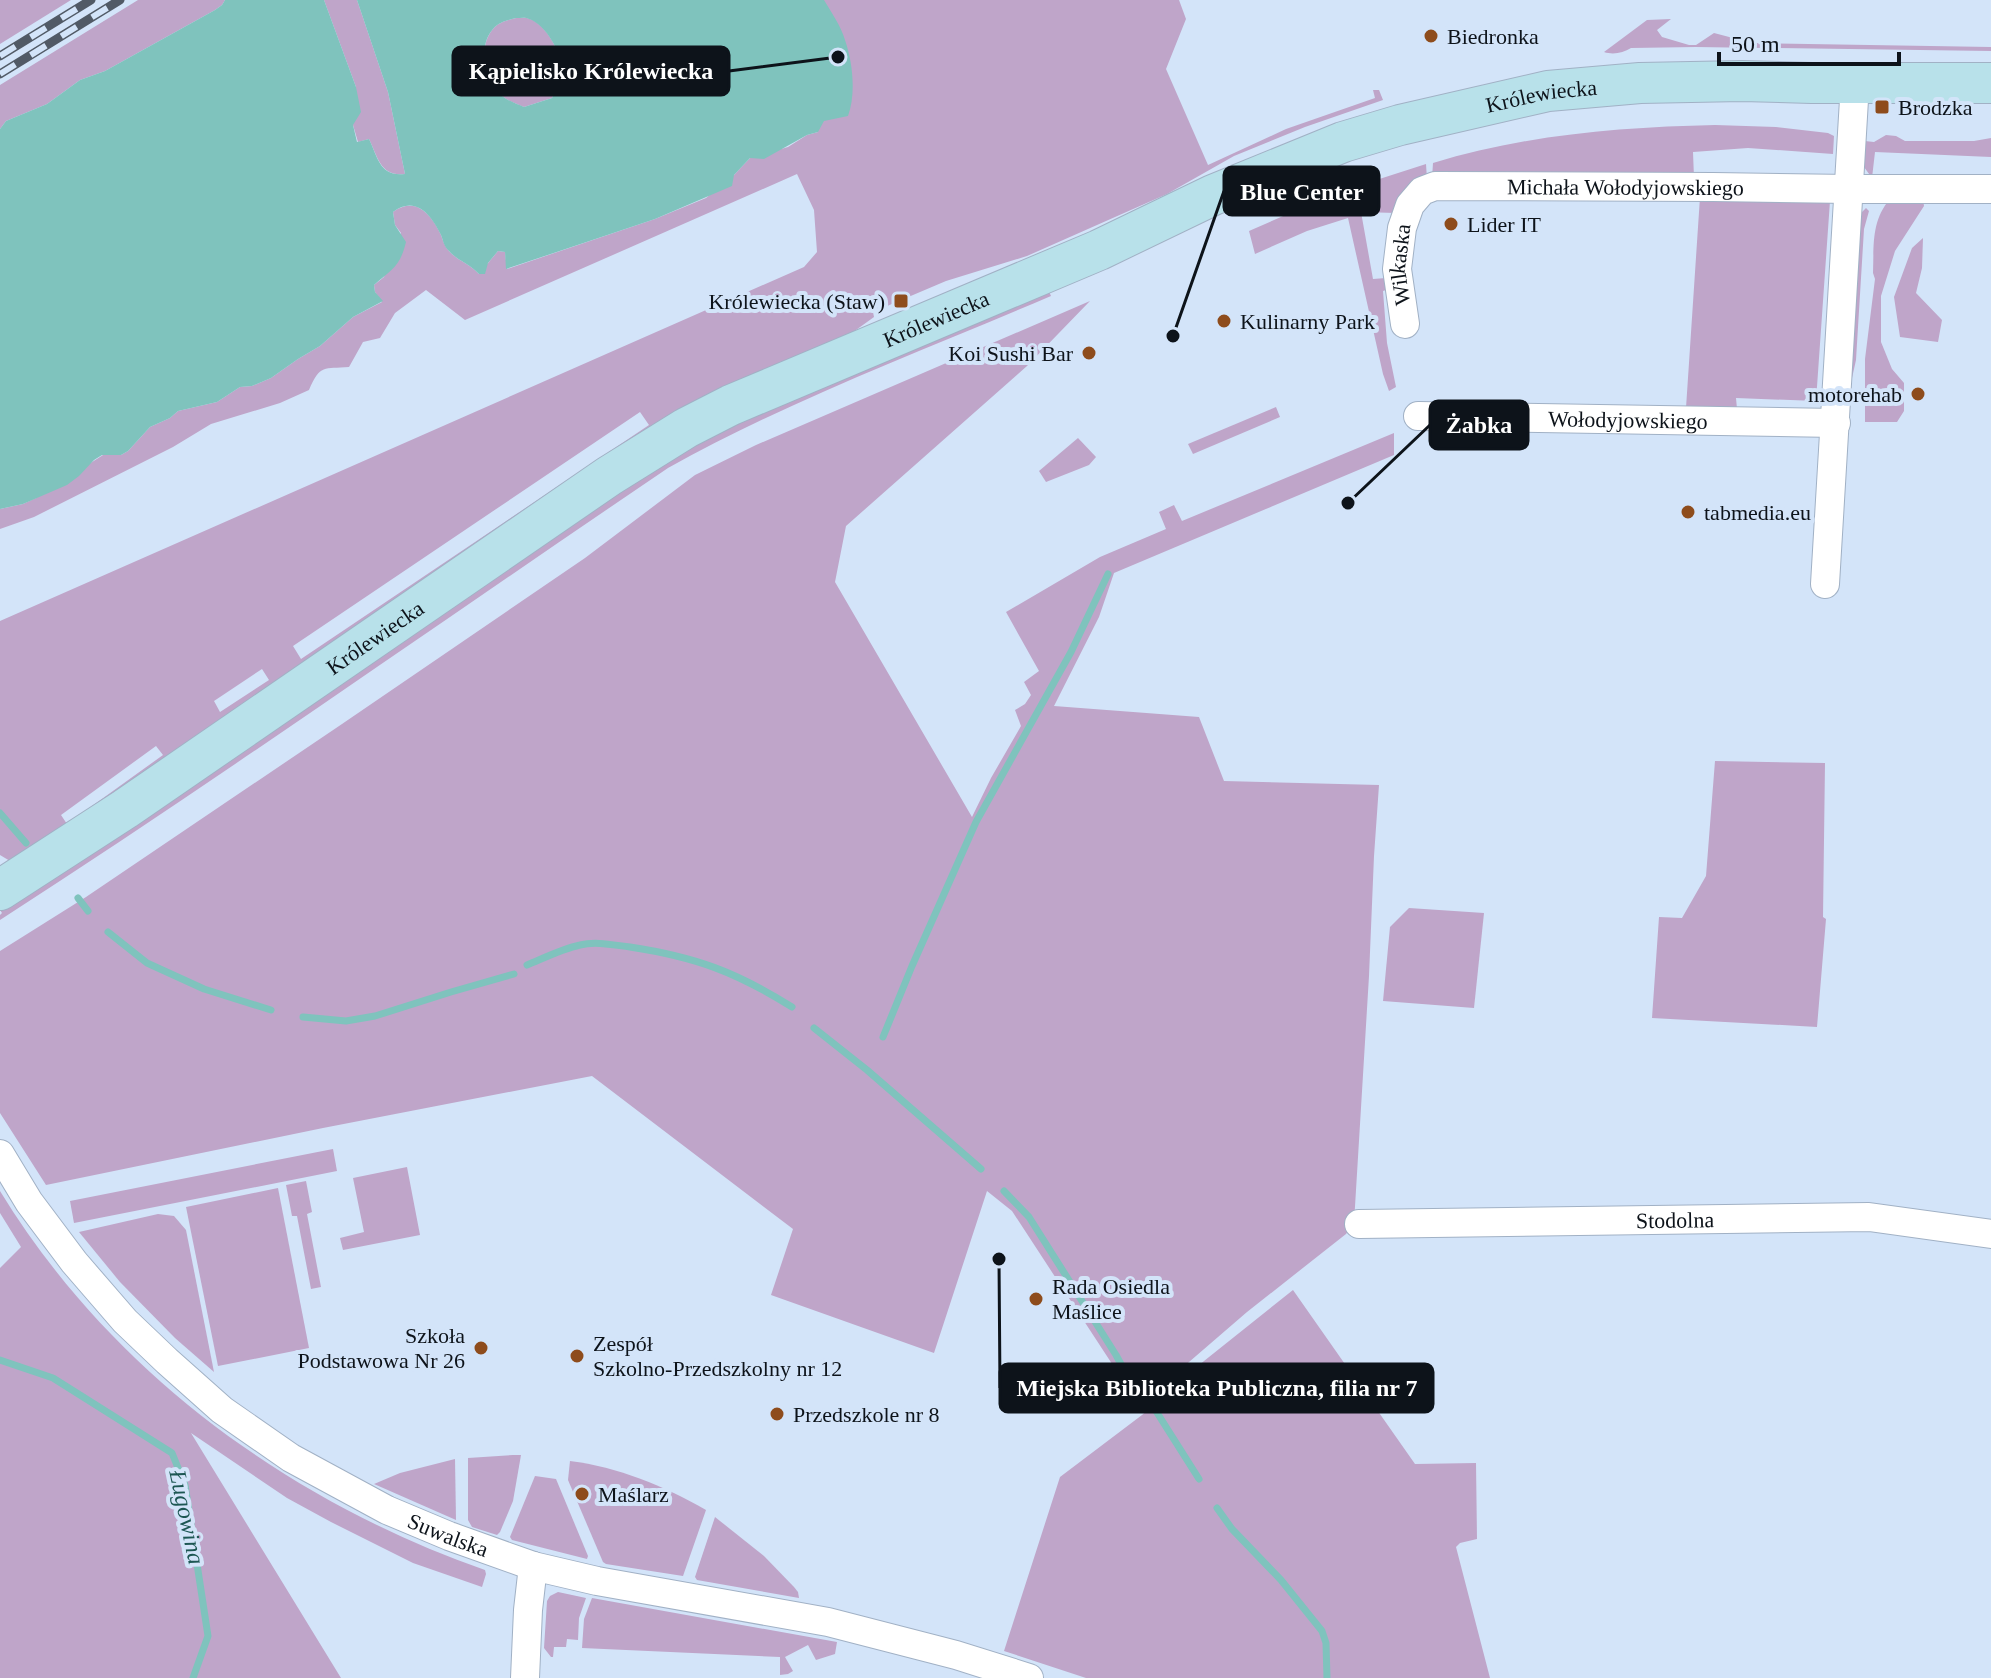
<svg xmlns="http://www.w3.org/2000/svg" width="1991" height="1678" font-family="'Times New Roman',serif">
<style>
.green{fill:#bfa5c9;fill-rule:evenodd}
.water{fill:#7fc3bd;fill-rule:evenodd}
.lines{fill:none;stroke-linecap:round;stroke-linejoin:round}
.stream{stroke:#7fc3bd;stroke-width:7}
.street-casing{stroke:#a1b1c5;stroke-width:30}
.secondary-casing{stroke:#a1b1c5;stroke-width:42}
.street{stroke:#fff;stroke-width:28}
.secondary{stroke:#b8e1ea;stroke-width:40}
.rail-casing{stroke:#515a66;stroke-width:9}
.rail{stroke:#d3e4f9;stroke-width:6;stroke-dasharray:18;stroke-linecap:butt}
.poi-dot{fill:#8e4c1c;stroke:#d3e4f9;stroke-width:3}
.labels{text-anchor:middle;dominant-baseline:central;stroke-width:8;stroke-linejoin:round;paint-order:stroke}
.poi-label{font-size:22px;fill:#0d131a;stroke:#d3e4f9;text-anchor:start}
.street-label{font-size:22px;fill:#0d131a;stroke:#d3e4f9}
.water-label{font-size:24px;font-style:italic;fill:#1d5753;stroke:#d3e4f9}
.leader{fill:none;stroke:#0d131a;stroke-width:3}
.callout-dot{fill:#0d131a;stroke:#d3e4f9;stroke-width:3}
.callout{fill:#0d131a;stroke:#0d131a;stroke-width:3}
.callout-label{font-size:24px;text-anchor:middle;font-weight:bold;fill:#fff}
</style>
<rect width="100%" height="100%" fill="#d3e4f9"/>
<!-- green -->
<g class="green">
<polygon points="0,0 71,0 0,44"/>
<polygon points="138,0 225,0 222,5 215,10 105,71 80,80 47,104 6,121 0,129 0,85"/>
<path d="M 324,0 L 357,0 L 388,92 L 405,174 C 381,177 378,158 369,139 L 358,142 L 353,125 L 356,87 Z"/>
<path d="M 758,0 L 1179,0 L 1186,19 L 1166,69 L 1208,165 L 1286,129 L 1375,98 L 1373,90 L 1379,90 L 1383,100 L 1305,127 L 1234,156 L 1167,194 L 1027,256 L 946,281 L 873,312 L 874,317 L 824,353 L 67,832 L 10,861 L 0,855 L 0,621 L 804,267 L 817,252 L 814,210 L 797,174 L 465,320 L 426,290 L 395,313 L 380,338 L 363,342 L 349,367 C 324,369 320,364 309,390 L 280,403 L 211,424 L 173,447 L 34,517 L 0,529 L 0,509 L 23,504 L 36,498 L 103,455 L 121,455 L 128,451 L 150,427 L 170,418 L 178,411 L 217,402 L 240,387 L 252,386 L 271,378 L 298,359 L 320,346 L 353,317 L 382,302 L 375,292 L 374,285 L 384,277 L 401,233 L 395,225 L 393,212 C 416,196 431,214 441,235 C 443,241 445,247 449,251 C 458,261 470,264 479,274 L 498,251 L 505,252 L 507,269 L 655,219 L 706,198 L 734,175 L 750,158 L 788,147 L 807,135 L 818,132 ZM 640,412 L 649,425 L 301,659 L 293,646 ZM 262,669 L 269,680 L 220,712 L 214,701 ZM 156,746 L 163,755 L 67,824 L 61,815 Z"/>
<path d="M 516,18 C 521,18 526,17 530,19 C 547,25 563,56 562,73 C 561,82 556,90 552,98 L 524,107 C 517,104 507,101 501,95 C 485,79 477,48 493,29 C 499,22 508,20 516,18 Z"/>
<path d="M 1671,19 L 1657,30 L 1662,37 L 1689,45 L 1696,45 L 1714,33 L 1752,43 L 1991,47 L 1991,51 L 1696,47 L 1631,48 C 1623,53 1613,55 1604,52 L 1647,20 Z"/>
<path d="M 1715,125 L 1776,127 L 1828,133 L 1834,136 L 1833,154 L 1748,148 L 1693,152 L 1694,178 L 1432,178 L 1433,163 C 1524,135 1620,127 1715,125 Z"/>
<polygon points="1886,135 1896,136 1905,141 1974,141 1991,138 1991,157 1875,152 1872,178 1864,167 1865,141 1874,142"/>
<polygon points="1426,164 1427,179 1396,213 1361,212 1373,279 1386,278 1389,289 1383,291 1387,343 1396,387 1389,391 1383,374 1348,218 1307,231 1255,254 1249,231 1336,193"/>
<polygon points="1700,197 1830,201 1816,401 1736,398 1737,409 1686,408"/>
<path d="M 1890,199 L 1923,199 L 1924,206 L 1895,251 L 1881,296 L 1881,342 L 1892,369 L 1904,383 L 1904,411 L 1897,422 L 1865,422 L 1865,359 L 1875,279 L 1873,273 C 1874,246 1871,221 1890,199 Z"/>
<polygon points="1866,208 1869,211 1864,229 1856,360 1852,378 1850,381 1860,214"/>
<polygon points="1923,238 1922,268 1916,293 1942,320 1938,342 1900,337 1894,297 1912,248"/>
<path d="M 1047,287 L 1051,296 C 922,351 790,400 668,468 C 445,619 226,774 0,920 L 0,915 L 2,913 L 0,910 L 525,553 L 714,431 Z"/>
<polygon points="1090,301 1027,366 846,526 835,582 972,817 991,778 1021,726 1015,710 1025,704 1031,695 1024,682 1039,671 1006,612 1100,557 1166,529 1159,512 1174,505 1182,521 1394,433 1394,455 1114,573 1099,617 1054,706 1199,717 1224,781 1379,785 1374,856 1369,976 1354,1223 1346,1234 1247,1312 1138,1406 1135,1399 1012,1211 987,1191 934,1353 771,1295 793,1229 592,1076 323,1128 46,1185 0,1113 0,951 86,897 342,724 585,558 695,475 756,445"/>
<polygon points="1276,407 1280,417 1193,454 1188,444"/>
<polygon points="1078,438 1096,457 1089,465 1046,482 1039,471"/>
<polygon points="1715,761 1825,763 1823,917 1826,919 1817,1027 1652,1018 1659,917 1682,918 1706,876"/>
<polygon points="1409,908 1484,913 1474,1008 1383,1001 1390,927"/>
<polygon points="333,1149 337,1171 74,1223 70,1201"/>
<polygon points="407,1167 420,1235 343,1250 340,1238 364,1232 353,1178"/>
<polygon points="306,1181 312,1212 307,1214 321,1287 311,1289 297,1216 292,1216 286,1185"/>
<polygon points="278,1188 309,1348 218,1366 186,1207"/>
<path d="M 0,1191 C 110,1371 288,1501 485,1570 L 486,1574 L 482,1587 L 413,1563 L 331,1522 L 287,1498 L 191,1433 L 341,1678 L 0,1678 L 0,1268 L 21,1247 L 0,1213 Z"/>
<polygon points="158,1214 174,1216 186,1230 214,1372 175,1338 120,1282 79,1232"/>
<polygon points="1293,1290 1415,1464 1476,1463 1477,1539 1460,1543 1456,1547 1490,1678 1086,1678 1004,1651 1060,1477 1142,1415 1204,1361"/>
<polygon points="513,1455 521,1455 513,1501 500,1532 497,1535 472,1527 468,1520 468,1458"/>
<polygon points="455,1459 456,1520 374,1484 400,1473"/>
<path d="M 570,1461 C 618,1467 664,1486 706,1510 L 683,1576 L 606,1564 L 603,1562 L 568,1480 Z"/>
<polygon points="535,1476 556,1479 588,1556 587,1559 512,1540 510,1537"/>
<polygon points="715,1517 764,1556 794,1587 798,1592 799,1598 697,1580 695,1577"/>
<polygon points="558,1592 586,1598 579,1618 578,1640 567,1639 566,1647 554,1647 553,1657 551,1657 544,1648 547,1601 550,1596"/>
<polygon points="592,1598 837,1642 835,1654 816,1660 808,1645 785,1657 793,1671 788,1674 780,1675 780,1657 582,1648 584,1619"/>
</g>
<!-- water -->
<path class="water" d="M 225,0 L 324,0 L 356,87 L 361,112 L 353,125 L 357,142 L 369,139 C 378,158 380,177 405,174 L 388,92 L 357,0 L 824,0 C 831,12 841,26 845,40 C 853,63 856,94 848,116 L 824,121 L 818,132 L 807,135 L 764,159 L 750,158 L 734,175 L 732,186 L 655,219 L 506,269 L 505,252 L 498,251 L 488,263 L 485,274 L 479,274 C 470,264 458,261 449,251 C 444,247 443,240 441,235 C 431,214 415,195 393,212 L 395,225 L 406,242 C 400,267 392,269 374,285 L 375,292 L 383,301 L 353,317 L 320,346 L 298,359 L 271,378 L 252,386 L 240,387 L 217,402 L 178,411 L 170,418 L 150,427 L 128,451 L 121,455 L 102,455 L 94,460 L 79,476 L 67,485 L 23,504 L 0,509 L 0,129 L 6,121 L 47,104 L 80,80 L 105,71 L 215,10 L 222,5 ZM 516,18 C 521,18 526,17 529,19 C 547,25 563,56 562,73 C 561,82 556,90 552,98 L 524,107 C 517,104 508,101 501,95 C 485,79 477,47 493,29 C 499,22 508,20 516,18 Z"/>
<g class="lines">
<!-- stream -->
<g class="stream">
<polyline points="0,813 26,843"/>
<polyline points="78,898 88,911"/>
<polyline points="108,932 147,963 204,989 271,1010"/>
<path d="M 527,965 C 544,958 562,949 580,945 C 596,941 613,945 630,947 C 696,957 736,972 792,1007"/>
<polyline points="303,1017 346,1021 375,1016 451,992 514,974"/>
<polyline points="814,1028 867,1070 981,1169"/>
<polyline points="883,1037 912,966 976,822 1071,652 1108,574"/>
<polyline points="1004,1191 1029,1217 1116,1355 1134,1388"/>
<polyline points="0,1360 53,1378 172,1453 185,1485 208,1636 193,1678"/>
<polyline points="1156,1411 1199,1479"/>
<polyline points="1217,1508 1232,1529 1281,1580 1322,1631 1326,1643 1327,1678"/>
</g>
<!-- street casing -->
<g class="street-casing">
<g id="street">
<polyline points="1863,189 1991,189"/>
<path id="s1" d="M 1405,324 L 1397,269 L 1402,228 L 1410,205 L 1422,191 L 1435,186 L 1713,187 L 1850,189"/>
<path id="s2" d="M 1418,416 L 1836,423"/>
<polyline points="1825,584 1855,83"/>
<path id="s3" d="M 0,1154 L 29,1202 L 74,1262 L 125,1321 L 167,1361 L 222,1410 L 291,1458 L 387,1510 L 449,1536 L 533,1566 L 597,1581 L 828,1622 L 956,1655 L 1029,1678"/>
<path id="s4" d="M 1359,1224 L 1869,1217 L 1991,1234"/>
<polyline points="525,1678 528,1610 533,1566"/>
</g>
</g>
<!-- secondary casing -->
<g class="secondary-casing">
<g id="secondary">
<path id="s5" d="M 0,890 L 125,809 L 609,476 L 686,428 L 731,405 L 1099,250 L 1213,195 L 1343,142 L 1400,125 L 1548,91 L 1640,83 L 1742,81 L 1812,83 L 1991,83"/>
</g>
</g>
<!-- street -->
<use href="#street" class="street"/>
<!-- secondary -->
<use href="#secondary" class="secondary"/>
<!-- rail casing -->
<g class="rail-casing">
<g id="rail">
<polyline points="0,56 91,0"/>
<polyline points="0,74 120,0"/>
</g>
</g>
<!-- rail -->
<use href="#rail" class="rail"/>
</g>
<!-- markers -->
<g class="poi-dot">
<circle cx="1431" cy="36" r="8"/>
<rect x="1874" y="99" width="16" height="16" rx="4"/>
<circle cx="1451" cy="224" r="8"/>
<rect x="893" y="293" width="16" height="16" rx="4"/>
<circle cx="1224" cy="321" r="8"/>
<circle cx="1089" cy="353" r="8"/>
<circle cx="1918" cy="394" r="8"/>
<circle cx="1688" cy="512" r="8"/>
<circle cx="1036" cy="1299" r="8"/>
<circle cx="481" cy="1348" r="8"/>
<circle cx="577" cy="1356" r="8"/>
<circle cx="777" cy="1414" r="8"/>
<circle cx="582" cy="1494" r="8"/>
</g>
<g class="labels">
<!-- poi labels -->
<g class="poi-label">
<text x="1447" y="36">Biedronka</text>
<text x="1898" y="107">Brodzka</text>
<text x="1467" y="224">Lider IT</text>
<text x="885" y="301" text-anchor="end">Królewiecka (Staw)</text>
<text x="1240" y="321">Kulinarny Park</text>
<text x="1073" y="353" text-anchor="end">Koi Sushi Bar</text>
<text x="1902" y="394" text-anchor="end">motorehab</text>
<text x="1704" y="512">tabmedia.eu</text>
<text x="1052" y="1286">Rada Osiedla<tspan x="1052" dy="25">Maślice</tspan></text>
<text x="465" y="1335" text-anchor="end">Szkoła<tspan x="465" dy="25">Podstawowa Nr 26</tspan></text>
<text x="593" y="1343">Zespół<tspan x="593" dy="25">Szkolno-Przedszkolny nr 12</tspan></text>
<text x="793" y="1414">Przedszkole nr 8</text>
<text x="598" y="1494">Maślarz</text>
</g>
<!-- street labels -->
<g class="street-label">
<text stroke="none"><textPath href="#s5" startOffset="1748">Królewiecka</textPath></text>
<text stroke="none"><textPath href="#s1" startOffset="344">Michała Wołodyjowskiego</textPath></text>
<text stroke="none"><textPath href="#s1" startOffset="60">Wilkaska</textPath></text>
<text stroke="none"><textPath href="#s5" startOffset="1100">Królewiecka</textPath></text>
<text stroke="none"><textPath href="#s2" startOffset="210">Wołodyjowskiego</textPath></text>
<text stroke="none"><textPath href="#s5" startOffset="452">Królewiecka</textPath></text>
<text stroke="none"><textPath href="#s4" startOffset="316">Stodolna</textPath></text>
<text stroke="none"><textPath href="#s3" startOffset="600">Suwalska</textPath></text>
</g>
<!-- water labels -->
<g class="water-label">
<text transform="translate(187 1517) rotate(78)">Ługowina</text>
</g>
</g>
<!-- callouts -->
<path class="leader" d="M838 57L729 71M1173 336L1224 191M1348 503L1430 425M999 1259L1000 1388"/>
<g class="callout-dot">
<circle cx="838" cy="57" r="8"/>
<circle cx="1173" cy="336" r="8"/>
<circle cx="1348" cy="503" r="8"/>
<circle cx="999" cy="1259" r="8"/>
</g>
<g class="callout">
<rect x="453" y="47" width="276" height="48" rx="8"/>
<rect x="1224" y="167" width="155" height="48" rx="8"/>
<rect x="1430" y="401" width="98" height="48" rx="8"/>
<rect x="1000" y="1364" width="433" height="48" rx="8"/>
</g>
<g class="callout-label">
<text x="591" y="79">Kąpielisko Królewiecka</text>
<text x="1302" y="200">Blue Center</text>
<text x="1479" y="433">Żabka</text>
<text x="1217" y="1396">Miejska Biblioteka Publiczna, filia nr 7</text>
</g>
<!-- scale -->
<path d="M1719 52v12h180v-12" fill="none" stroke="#0d131a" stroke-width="4"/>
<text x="1731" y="52" font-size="24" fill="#0d131a" stroke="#d3e4f9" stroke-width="6" paint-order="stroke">50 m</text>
</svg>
